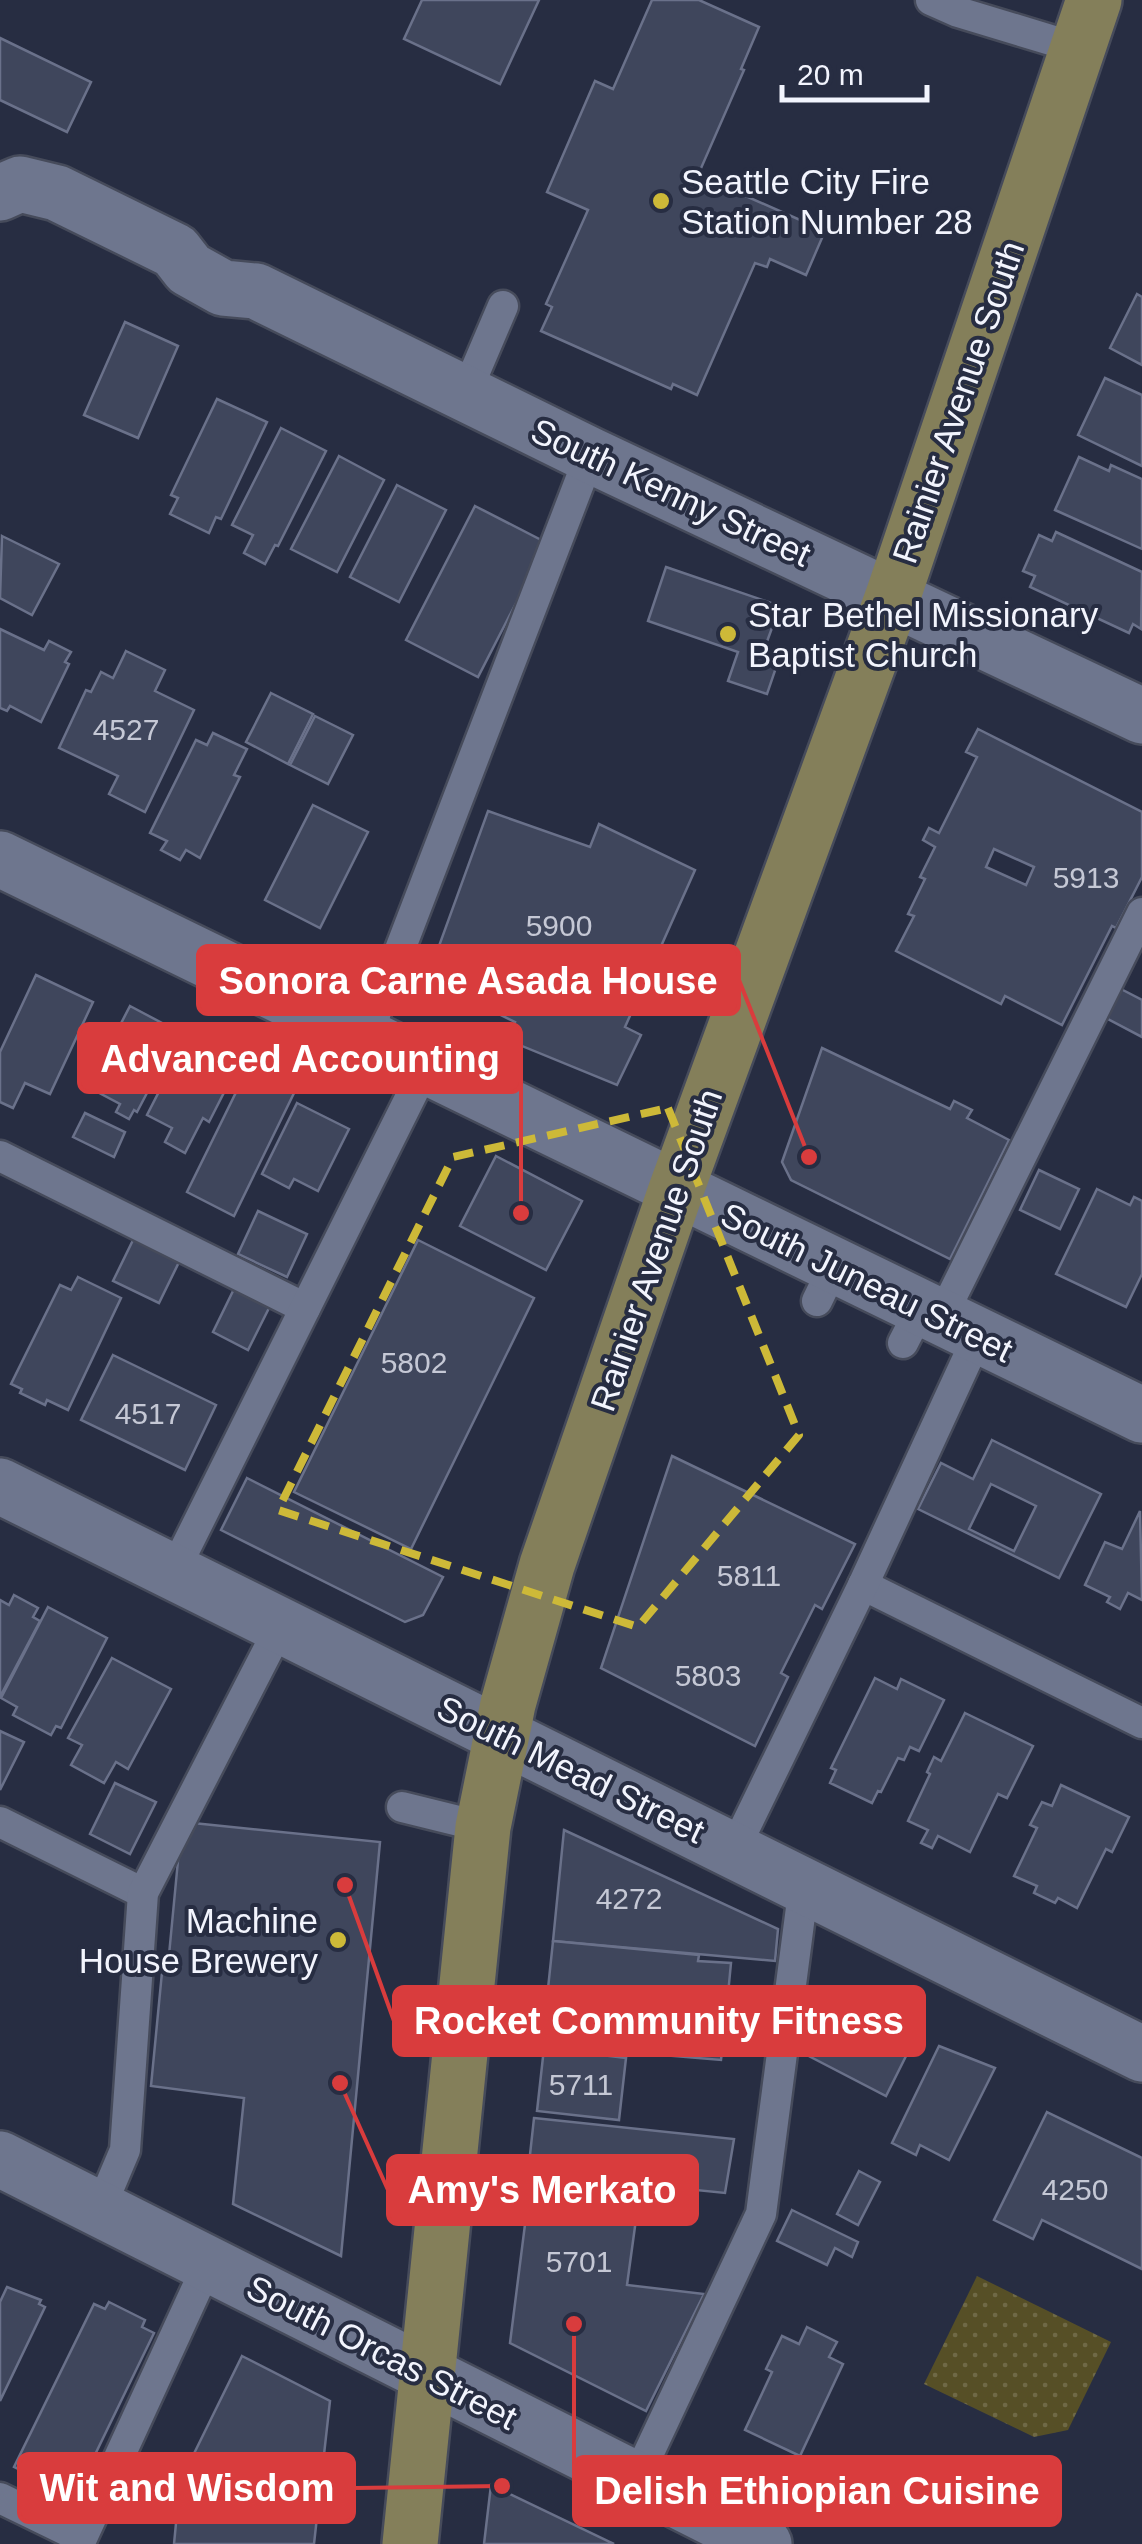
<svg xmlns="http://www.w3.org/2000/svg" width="1142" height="2544" font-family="Helvetica,sans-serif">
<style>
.grass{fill:url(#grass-dots)}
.building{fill:#3f465c;stroke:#6a718a;stroke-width:2.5;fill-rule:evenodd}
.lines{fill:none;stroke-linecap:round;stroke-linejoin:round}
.service-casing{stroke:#464b5b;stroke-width:35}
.minor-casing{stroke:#464b5b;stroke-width:60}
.tertiary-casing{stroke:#464b5b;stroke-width:60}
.primary-casing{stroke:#464b5b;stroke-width:60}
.service{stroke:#6e768e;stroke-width:30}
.minor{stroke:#6e768e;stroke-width:55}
.tertiary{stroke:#6e768e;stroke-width:55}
.primary{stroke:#847f5a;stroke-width:55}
.marked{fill:none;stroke:#cdb938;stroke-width:8;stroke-dasharray:20 12;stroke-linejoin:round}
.poi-dot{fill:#cdb938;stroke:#272d42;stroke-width:4}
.labels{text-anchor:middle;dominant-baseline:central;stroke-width:8;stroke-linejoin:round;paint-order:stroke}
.number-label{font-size:30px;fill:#c5c8d5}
.poi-label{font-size:35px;fill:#f2f4fd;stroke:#272d42;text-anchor:start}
.street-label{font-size:35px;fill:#f2f4fd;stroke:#272d42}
.leader{fill:none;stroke:#d93c3d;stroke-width:4}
.callout-dot{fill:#d93c3d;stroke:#272d42;stroke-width:4}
.callout{fill:#d93c3d;stroke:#d93c3d;stroke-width:4}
.callout-label{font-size:38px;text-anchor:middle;font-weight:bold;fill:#fff}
</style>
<defs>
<pattern id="grass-dots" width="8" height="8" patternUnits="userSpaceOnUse" patternTransform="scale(2.5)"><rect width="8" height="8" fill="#564f26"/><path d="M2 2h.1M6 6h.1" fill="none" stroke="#6f6946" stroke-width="1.8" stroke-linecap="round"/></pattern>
</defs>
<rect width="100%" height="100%" fill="#272d42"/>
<!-- grass -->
<polygon class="grass" points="977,2276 1111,2342 1068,2430 1034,2437 924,2384"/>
<!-- building -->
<g class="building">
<polygon points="422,0 539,0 500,84 404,39"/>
<polygon points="652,0 699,0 759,27 741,69 744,70 698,175 825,231 806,275 770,259 767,267 755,263 697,395 673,384 671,389 541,331 552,307 546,304 588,210 547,192 595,81 613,89"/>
<polygon points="0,38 91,82 67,132 0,100"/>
<polygon points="1137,294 1142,297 1142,365 1110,348"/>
<polygon points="125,322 178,346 138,438 84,415"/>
<polygon points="1105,378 1142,395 1142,466 1078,435"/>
<polygon points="217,399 267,422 221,519 216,517 209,533 170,514 178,498 171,495"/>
<polygon points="281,428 326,451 278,546 275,545 265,564 244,553 253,535 232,525"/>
<polygon points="339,456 384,480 337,572 291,549"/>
<polygon points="1079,457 1109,471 1111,465 1142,479 1142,549 1055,510"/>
<polygon points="397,485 446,510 399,602 350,577"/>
<polygon points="475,506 547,543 478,677 406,640"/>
<polygon points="1056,532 1142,572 1141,629 1133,624 1129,633 1030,587 1035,576 1023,571 1039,535 1052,541"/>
<polygon points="2,536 59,564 32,615 0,598"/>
<polygon points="666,567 780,606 765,647 781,653 767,694 728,681 738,652 648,621"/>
<polygon points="0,629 44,650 49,641 71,652 65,662 69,664 41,722 10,706 7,711 0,708"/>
<polygon points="126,651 165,670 155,691 194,710 145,812 109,794 118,776 59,748 86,690 91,692 101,672 113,678"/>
<polygon points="271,693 313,714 288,764 246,742"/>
<polygon points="315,716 353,735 328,784 290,765"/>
<path d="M 978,729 L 1142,812 L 1142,877 L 1116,928 L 1112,926 L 1062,1025 L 1005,996 L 1001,1004 L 896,951 L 914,916 L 908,914 L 925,879 L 920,877 L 935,847 L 923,840 L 929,828 L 939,833 L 977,757 L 966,752 ZM 994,849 L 1034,867 L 1026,885 L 986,867 Z"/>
<polygon points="213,733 247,749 234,775 240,777 200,858 186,850 180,860 161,850 167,841 150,833 196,740 207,745"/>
<polygon points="313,805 368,832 320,928 265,900"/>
<polygon points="488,811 590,847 599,824 695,870 625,1027 641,1035 617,1085 505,1039 515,1022 427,979"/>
<polygon points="36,975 93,1002 50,1094 25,1083 13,1108 0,1102 0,1052"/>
<polygon points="1119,988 1142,1000 1142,1037 1104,1017"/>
<polygon points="130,1006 179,1032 137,1112 134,1110 129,1119 116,1112 120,1104 88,1087"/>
<polygon points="187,1037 239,1063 209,1122 203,1118 185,1153 165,1142 172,1128 147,1115"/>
<polygon points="822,1048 950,1109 954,1101 972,1110 967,1118 1009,1140 950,1259 791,1180 782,1162"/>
<polygon points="247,1070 294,1093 234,1216 187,1192"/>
<polygon points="297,1103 349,1129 318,1191 294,1179 289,1188 262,1174"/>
<polygon points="85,1113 125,1132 114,1157 73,1137"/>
<polygon points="496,1156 582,1201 546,1270 460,1226"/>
<polygon points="1039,1170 1079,1189 1060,1229 1020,1210"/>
<polygon points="1097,1189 1130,1205 1134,1197 1142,1201 1142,1274 1126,1307 1056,1274"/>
<polygon points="258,1211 307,1234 287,1277 238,1254"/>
<polygon points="136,1234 182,1256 159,1303 113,1281"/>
<polygon points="418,1240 534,1298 411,1549 294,1492"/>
<polygon points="78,1277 121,1298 68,1410 47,1400 45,1405 20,1393 22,1389 11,1384 60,1285 71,1290"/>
<polygon points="234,1289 270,1306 248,1350 213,1332"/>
<polygon points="113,1355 216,1405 185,1470 81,1420"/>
<path d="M 992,1440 L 1101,1494 L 1059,1578 L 918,1509 L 941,1463 L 973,1479 ZM 991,1484 L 1036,1506 L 1014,1551 L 969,1529 Z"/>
<polygon points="672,1456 855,1544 822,1609 815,1605 781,1673 788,1677 755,1746 601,1668"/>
<polygon points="247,1478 443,1577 423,1615 405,1622 221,1530"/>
<polygon points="1140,1511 1142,1600 1128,1593 1120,1609 1107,1602 1110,1597 1085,1585 1105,1542 1122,1549"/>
<polygon points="14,1595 38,1608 33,1617 40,1621 0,1697 0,1600 9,1605"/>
<polygon points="48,1607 107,1638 61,1728 56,1726 51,1735 13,1715 17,1707 1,1698"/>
<polygon points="112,1658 171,1689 128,1769 116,1762 104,1783 71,1765 82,1745 68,1738"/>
<polygon points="875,1678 897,1689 901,1679 944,1700 919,1751 910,1747 904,1760 898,1758 881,1792 878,1791 872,1803 830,1783 836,1770 831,1768"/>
<polygon points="965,1713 1033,1746 1007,1798 998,1794 970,1852 938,1836 932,1848 921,1843 928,1830 908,1821 930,1774 927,1772 934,1757 941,1761"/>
<polygon points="0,1731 24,1742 0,1790"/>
<polygon points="115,1783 156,1802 130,1854 90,1834"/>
<polygon points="1061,1785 1129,1817 1112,1852 1106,1849 1077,1908 1058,1898 1055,1903 1034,1893 1037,1886 1014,1876 1037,1828 1030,1825 1042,1802 1052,1806"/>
<polygon points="193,1823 380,1842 341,2256 233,2204 244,2098 151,2086 163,1962 169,1955 179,1850"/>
<polygon points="564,1830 778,1929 775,1961 553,1941"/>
<polygon points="553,1941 699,1955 698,1961 731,1963 726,2015 547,1998"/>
<polygon points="834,1992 886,2019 892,2007 917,2020 911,2031 917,2034 886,2096 803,2053"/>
<polygon points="547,1998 726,2015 721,2060 543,2045"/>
<polygon points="939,2046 995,2068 949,2160 920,2145 916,2155 892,2143"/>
<polygon points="544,2048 626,2058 619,2120 537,2111"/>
<polygon points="1047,2112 1142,2158 1142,2269 1042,2220 1033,2239 994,2220"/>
<polygon points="534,2118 734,2139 725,2193 528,2173"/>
<polygon points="859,2171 880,2182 858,2225 837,2214"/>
<polygon points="531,2177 640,2190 627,2285 704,2294 646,2411 510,2343"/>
<polygon points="792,2210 858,2242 852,2257 835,2248 827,2265 777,2241"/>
<polygon points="7,2287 41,2300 39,2304 45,2307 0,2401 0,2302"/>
<polygon points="109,2302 145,2320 142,2327 154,2333 72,2502 41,2487 43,2481 14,2467 94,2304 105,2309"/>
<polygon points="807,2327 837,2342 829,2357 843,2364 800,2456 745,2430 772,2372 766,2369 782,2336 799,2344"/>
<polygon points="242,2356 330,2401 314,2544 174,2544 180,2482"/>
<polygon points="491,2485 614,2544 484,2544"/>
</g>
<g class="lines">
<!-- service casing -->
<g class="service-casing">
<g id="service">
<polyline points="931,0 958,12 1077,48"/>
<polyline points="465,395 503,306"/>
<polyline points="366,1038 590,455"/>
<polyline points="0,1156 305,1308"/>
<polyline points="817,1301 834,1266"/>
<polyline points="941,1318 1142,913"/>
<polyline points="903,1343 921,1308"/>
<polyline points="174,1571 426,1066"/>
<polyline points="863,1585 1142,1723"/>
<polyline points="402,1807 483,1827"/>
<polyline points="0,1822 143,1893"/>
<polyline points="734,1850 863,1585 978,1336"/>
<polyline points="100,2209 125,2150 143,1893 281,1625"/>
<polyline points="636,2480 761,2214 804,1885"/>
<polyline points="0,2498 82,2538 208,2264"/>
</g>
</g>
<!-- minor casing -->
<g class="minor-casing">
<g id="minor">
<polyline points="0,193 20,184 57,193 175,251 189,269 223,288 256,291 590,455 1142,716"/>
<polyline points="0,859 1142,1415"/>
<polyline points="0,1486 1142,2054"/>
</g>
</g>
<!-- tertiary casing -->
<g class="tertiary-casing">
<polyline id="tertiary" points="0,2159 764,2544"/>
</g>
<!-- primary casing -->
<g class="primary-casing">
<polyline id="primary" points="410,2544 483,1827 508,1704 547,1565 676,1190 893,596 1094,0"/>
</g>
<!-- service -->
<use href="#service" class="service"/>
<!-- minor -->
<use href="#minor" class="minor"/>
<!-- tertiary -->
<use href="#tertiary" class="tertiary"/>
<!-- primary -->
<use href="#primary" class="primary"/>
</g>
<!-- marked area -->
<path class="marked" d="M 668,1108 L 799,1435 L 638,1627 L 278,1510 L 453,1157 Z"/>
<!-- markers -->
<g class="poi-dot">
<circle cx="661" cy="201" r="10"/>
<circle cx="728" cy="634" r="10"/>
<circle cx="338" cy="1940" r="10"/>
</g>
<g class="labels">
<!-- number labels -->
<g class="number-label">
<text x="126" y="729">4527</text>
<text x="1086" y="877">5913</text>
<text x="559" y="925">5900</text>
<text x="414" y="1362">5802</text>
<text x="148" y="1413">4517</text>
<text x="749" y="1575">5811</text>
<text x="708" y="1675">5803</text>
<text x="629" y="1898">4272</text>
<text x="581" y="2084">5711</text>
<text x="1075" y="2189">4250</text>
<text x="579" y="2261">5701</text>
</g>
<!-- poi labels -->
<g class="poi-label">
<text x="681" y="181">Seattle City Fire<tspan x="681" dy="40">Station Number 28</tspan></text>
<text x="748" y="614">Star Bethel Missionary<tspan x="748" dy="40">Baptist Church</tspan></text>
<text x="318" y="1920" text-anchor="end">Machine<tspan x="318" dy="40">House Brewery</tspan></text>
</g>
<!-- street labels -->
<g class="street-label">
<text transform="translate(958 402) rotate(-71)">Rainier Avenue South</text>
<text transform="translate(671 492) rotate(25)">South Kenny Street</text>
<text transform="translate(656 1250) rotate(-71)">Rainier Avenue South</text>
<text transform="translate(867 1282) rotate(26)">South Juneau Street</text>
<text transform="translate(571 1769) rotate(26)">South Mead Street</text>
<text transform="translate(382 2352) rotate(27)">South Orcas Street</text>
</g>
</g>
<!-- callouts -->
<path class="leader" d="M809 1157L739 980M521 1213L521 1058M345 1885L394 2021M340 2083L388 2190M502 2486L354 2488M574 2324L574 2491"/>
<g class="callout-dot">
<circle cx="809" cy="1157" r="10"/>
<circle cx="521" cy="1213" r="10"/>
<circle cx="345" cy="1885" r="10"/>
<circle cx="340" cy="2083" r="10"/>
<circle cx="502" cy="2486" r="10"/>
<circle cx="574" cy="2324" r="10"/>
</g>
<g class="callout">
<rect x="198" y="946" width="541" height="68" rx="10"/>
<rect x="79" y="1024" width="442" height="68" rx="10"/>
<rect x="394" y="1987" width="530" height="68" rx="10"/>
<rect x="388" y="2156" width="309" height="68" rx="10"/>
<rect x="19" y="2454" width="335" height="68" rx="10"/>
<rect x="574" y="2457" width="486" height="68" rx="10"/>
</g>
<g class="callout-label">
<text x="468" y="994">Sonora Carne Asada House</text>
<text x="300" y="1072">Advanced Accounting</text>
<text x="659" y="2034">Rocket Community Fitness</text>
<text x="542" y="2203">Amy's Merkato</text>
<text x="187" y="2501">Wit and Wisdom</text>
<text x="817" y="2504">Delish Ethiopian Cuisine</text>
</g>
<!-- scale -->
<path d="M782 85v15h145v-15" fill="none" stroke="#f2f4fd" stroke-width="5"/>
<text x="797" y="85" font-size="30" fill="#f2f4fd" stroke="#272d42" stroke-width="8" paint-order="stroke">20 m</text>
</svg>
